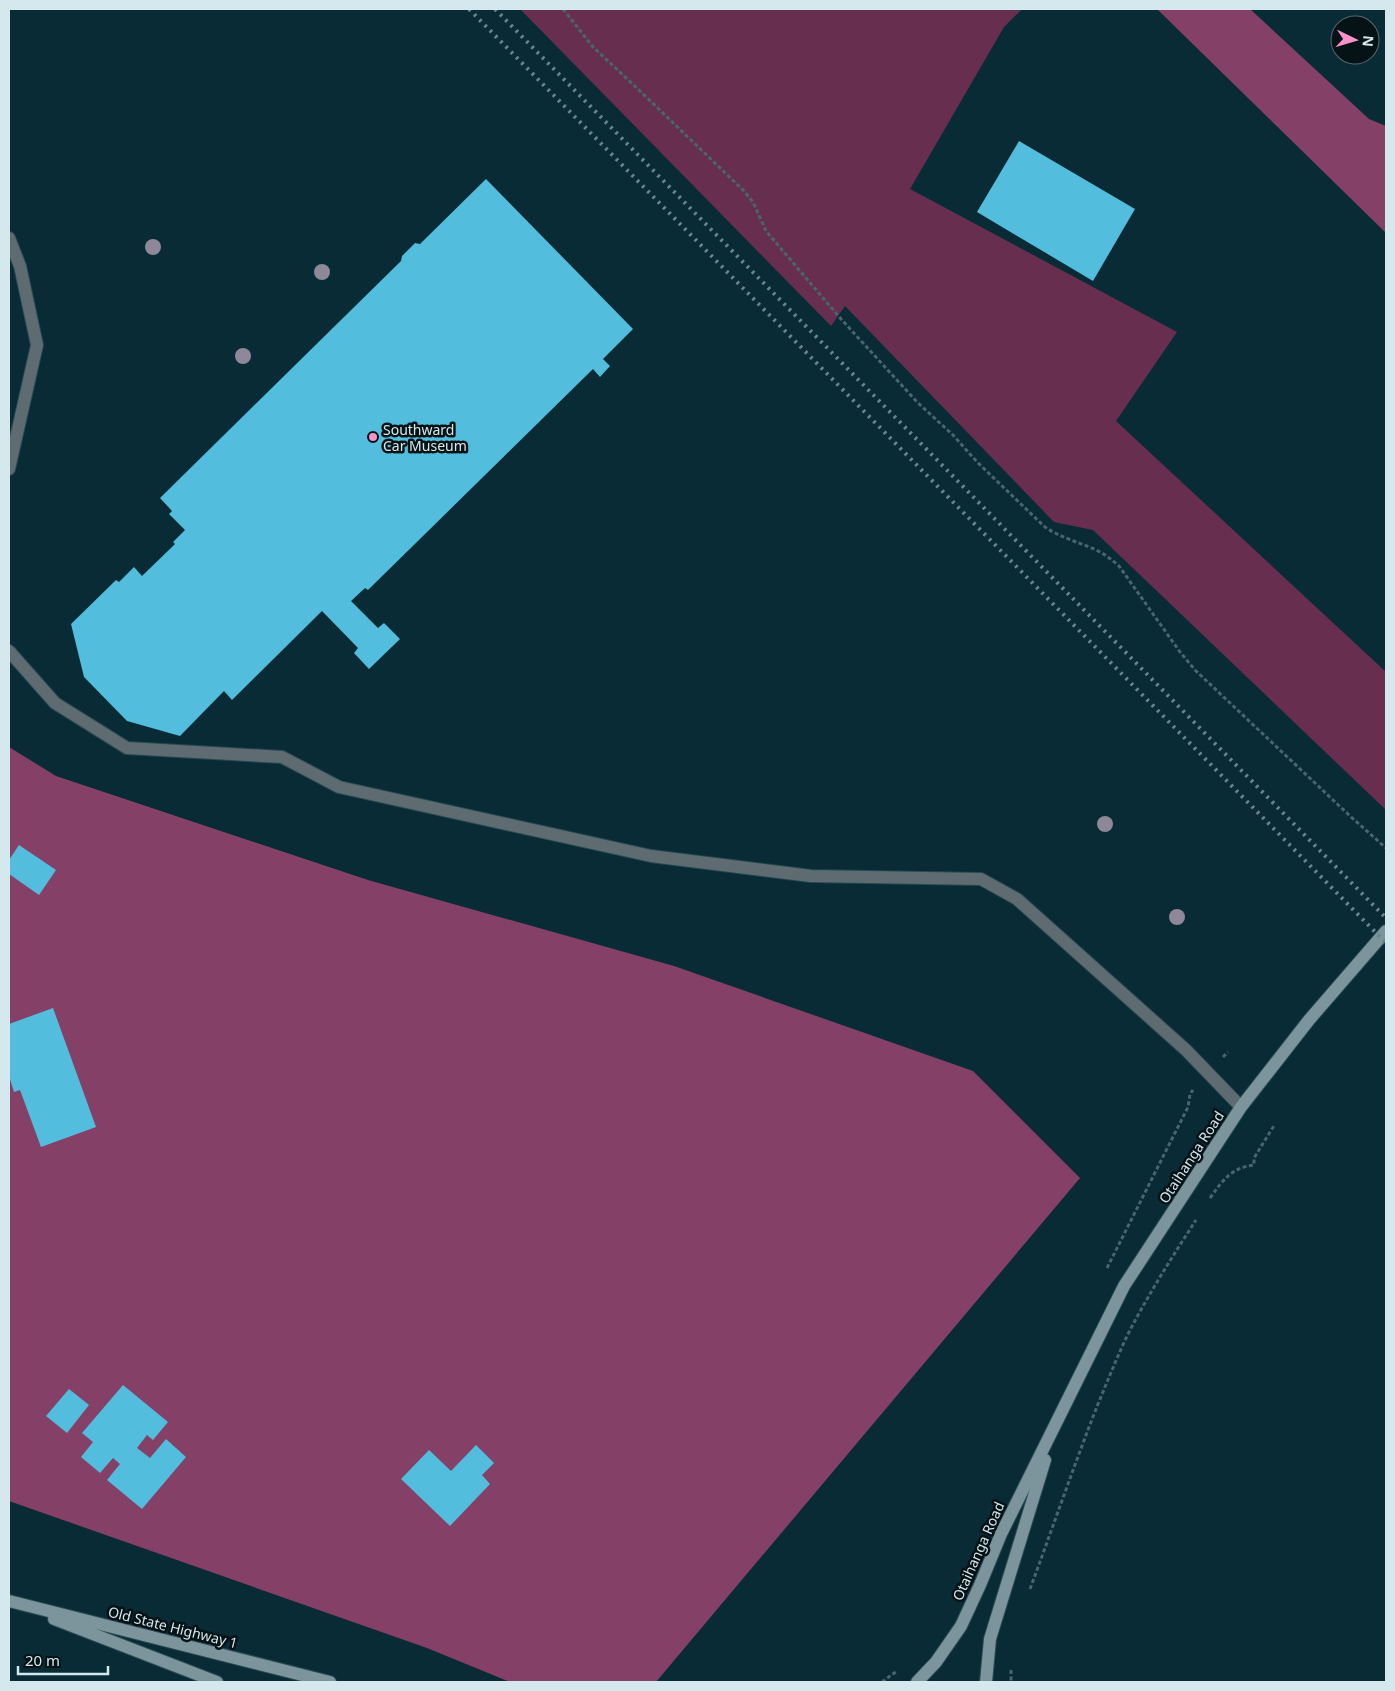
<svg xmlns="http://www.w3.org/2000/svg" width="1395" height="1691" font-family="'Noto Sans',sans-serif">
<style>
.green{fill:#682e50}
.forest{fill:#854068}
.building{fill:#52bddc}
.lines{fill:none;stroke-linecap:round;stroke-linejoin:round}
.lane-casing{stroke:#294953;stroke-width:14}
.secondary-casing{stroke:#294953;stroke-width:14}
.path{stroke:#48666e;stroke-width:3;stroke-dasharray:4 2.5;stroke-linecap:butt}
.lane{stroke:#5e6c71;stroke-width:12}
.secondary{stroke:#7c949b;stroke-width:12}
.rail{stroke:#68848c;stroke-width:4;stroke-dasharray:2.5 5;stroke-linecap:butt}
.tree{fill:#8f8898}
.poi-dot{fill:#f890cb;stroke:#051216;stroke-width:2}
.labels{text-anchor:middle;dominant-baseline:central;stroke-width:5;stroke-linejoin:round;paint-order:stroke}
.poi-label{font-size:14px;fill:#d5e8ee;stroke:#051216;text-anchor:start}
.street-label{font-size:14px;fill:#d5e8ee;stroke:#051216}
</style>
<rect width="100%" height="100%" fill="#082b35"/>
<!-- green -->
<polygon class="green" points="520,9 1022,9 1004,27 910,189 1177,332 1116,421 1386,672 1386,810 1093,530 1054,522 845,306 831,326"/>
<!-- forest -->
<g class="forest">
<polygon points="1157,9 1250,9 1369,119 1386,126 1386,233"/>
<polygon points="9,747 56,776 368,880 674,966 973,1071 1080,1178 656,1682 510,1682 427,1648 9,1501"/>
</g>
<!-- building -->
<g class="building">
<polygon points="1019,141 1135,209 1093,281 977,212"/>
<polygon points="486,179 633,329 603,359 610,366 600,377 593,369 368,590 365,588 351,601 378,628 384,623 400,639 369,669 354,653 358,648 322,611 232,700 224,691 180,736 127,721 84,677 71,624 116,580 119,582 134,567 142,576 175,544 173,542 185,530 169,514 172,511 160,498 401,261 402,256 415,243 420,244"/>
<polygon points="19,845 56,870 39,895 9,874 9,860"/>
<polygon points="53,1008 96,1127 41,1147 20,1090 14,1092 9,1076 9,1024"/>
<polygon points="123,1385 168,1422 153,1440 147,1435 137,1448 150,1458 166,1439 186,1457 142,1509 107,1480 120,1464 113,1458 100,1473 81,1457 93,1442 82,1433"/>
<polygon points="69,1389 89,1405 67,1433 46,1416"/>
<polygon points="476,1445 494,1463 482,1475 490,1484 450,1526 401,1479 429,1450 451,1471"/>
</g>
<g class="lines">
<!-- lane casing -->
<g class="lane-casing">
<g id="lane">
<polyline points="9,238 20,266 37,345 9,469"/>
<polyline points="9,651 55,703 127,748 282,757 339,787 651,856 811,876 981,879 1017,899 1186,1050 1241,1107"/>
</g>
</g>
<!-- secondary casing -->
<g class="secondary-casing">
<g id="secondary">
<polyline points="9,1601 330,1682"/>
<polyline points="54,1619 217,1682"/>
<polyline points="917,1682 936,1662 961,1626 980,1585 1001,1534 1124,1286 1241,1107 1309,1020 1386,931"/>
<polyline points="986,1682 990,1639 1045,1460"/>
</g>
</g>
<!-- path -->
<g class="path">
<path d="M 563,9 L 593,47 L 640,91 L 744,191 L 753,202 L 766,231 L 841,319 L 918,403 L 953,435 L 977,462 L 1045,527 C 1061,538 1079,542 1096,550 C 1105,554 1112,560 1119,566 L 1180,652 L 1195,670 L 1350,816 L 1386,848"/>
<polyline points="1223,1057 1228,1052"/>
<path d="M 1210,1198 C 1223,1180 1231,1168 1254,1165 L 1254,1158 L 1275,1124"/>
<polyline points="1107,1268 1188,1107 1190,1094 1193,1090"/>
<path d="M 1030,1589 C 1053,1527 1074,1465 1098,1404 C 1108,1380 1117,1357 1128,1334 C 1148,1295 1172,1257 1196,1220"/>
<polyline points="1011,1670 1011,1682"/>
<polyline points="882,1682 897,1671"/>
</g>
<!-- lane -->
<use href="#lane" class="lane"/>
<!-- secondary -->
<use href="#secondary" class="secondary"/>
<!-- rail -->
<g class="rail">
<polyline points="469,9 1386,943"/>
<polyline points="495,9 1386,918"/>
</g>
</g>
<!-- trees -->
<g class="tree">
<circle cx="153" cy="247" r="8"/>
<circle cx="322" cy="272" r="8"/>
<circle cx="243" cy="356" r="8"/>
<circle cx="1105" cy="824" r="8"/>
<circle cx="1177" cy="917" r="8"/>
</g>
<!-- markers -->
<circle class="poi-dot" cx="373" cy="437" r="5"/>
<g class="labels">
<!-- poi labels -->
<g class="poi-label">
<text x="383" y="429">Southward<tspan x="383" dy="16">Car Museum</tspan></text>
</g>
<!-- street labels -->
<g class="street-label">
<text transform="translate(1191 1157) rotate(-57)">Otaihanga Road</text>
<text transform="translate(978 1551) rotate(-66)">Otaihanga Road</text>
<text transform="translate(173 1627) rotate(14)">Old State Highway 1</text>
</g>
</g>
<!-- border -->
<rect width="1395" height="1691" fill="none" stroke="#d5e8ee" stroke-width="20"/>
<!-- north arrow -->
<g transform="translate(1355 40) rotate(95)"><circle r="24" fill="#051216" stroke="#58686c"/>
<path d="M0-4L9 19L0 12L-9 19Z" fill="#f890cb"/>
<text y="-8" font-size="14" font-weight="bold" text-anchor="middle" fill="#d5e8ee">N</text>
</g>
<!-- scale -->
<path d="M18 1666v8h90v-8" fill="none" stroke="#d5e8ee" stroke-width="2.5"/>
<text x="25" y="1666" font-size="15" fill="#d5e8ee" stroke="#051216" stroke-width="4" paint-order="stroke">20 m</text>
</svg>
